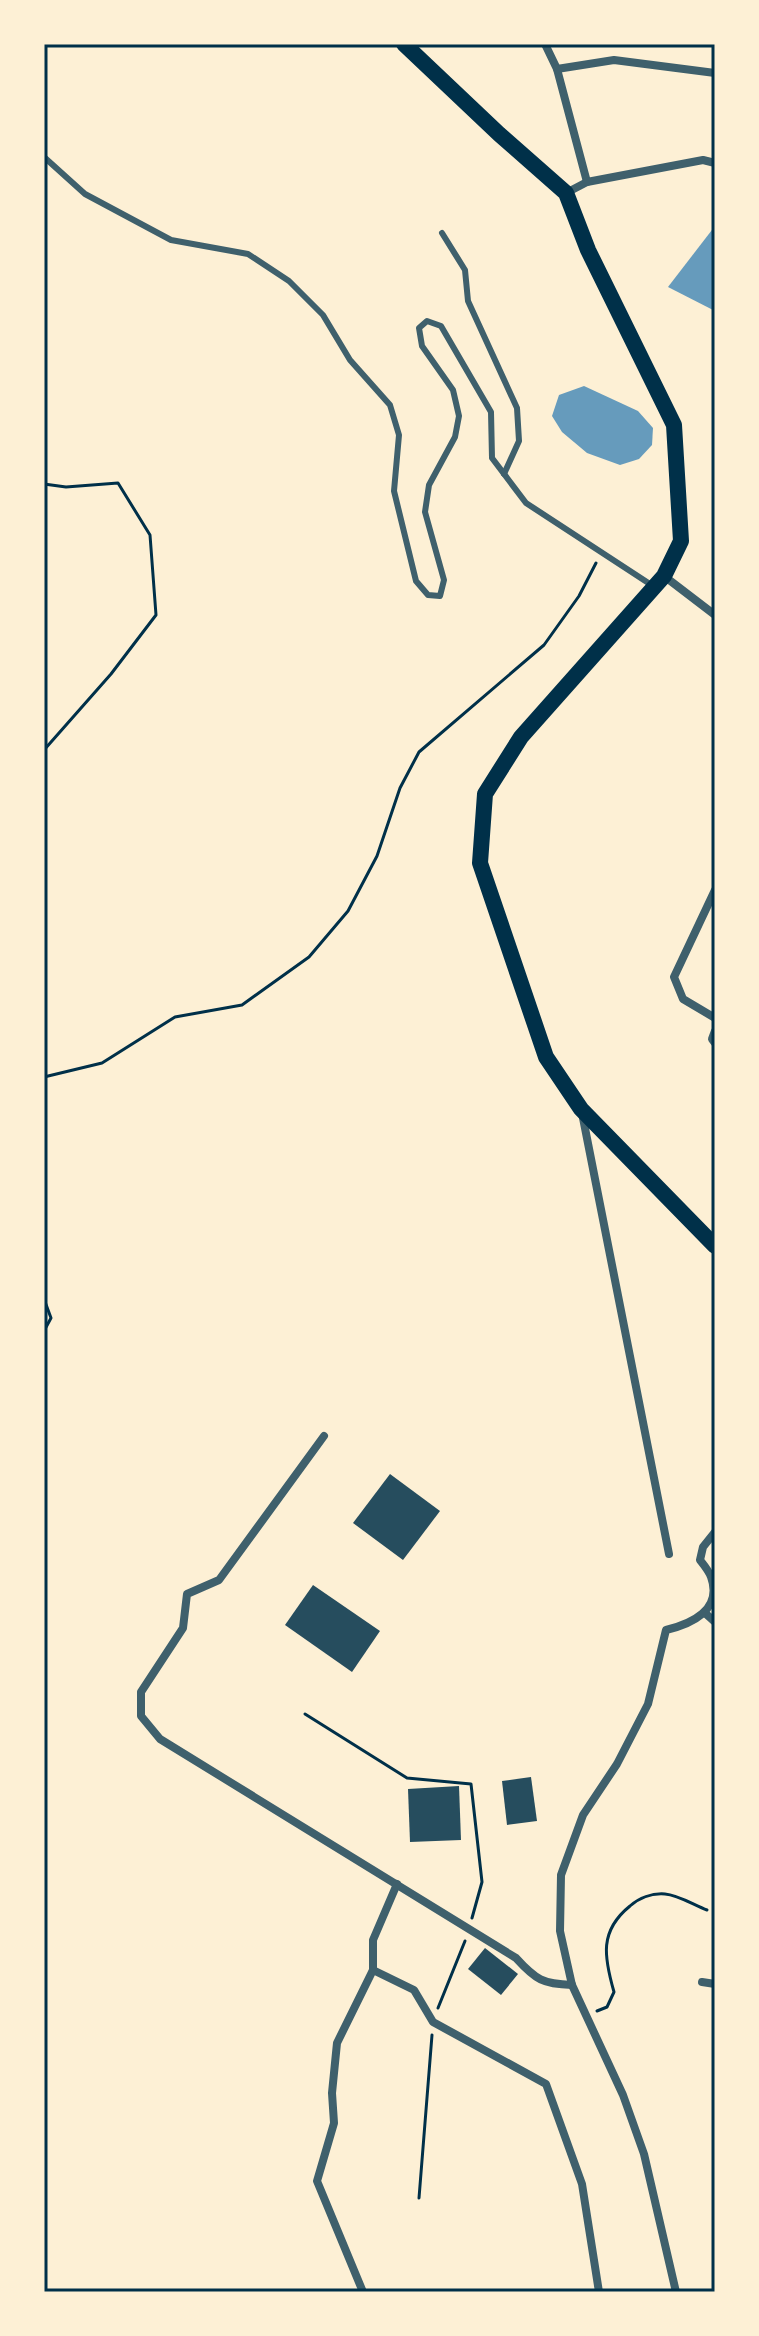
<svg xmlns="http://www.w3.org/2000/svg" width="759" height="2336" font-family="'Alegreya Sans',sans-serif">
<style>
.water{fill:#669bbc}
.building{fill:#264d5e}
.lines{fill:none;stroke-linecap:round;stroke-linejoin:round}
.path{stroke:#003049;stroke-width:3}
.service{stroke:#3f606c;stroke-width:6}
.minor{stroke:#3f606c;stroke-width:8}
.secondary{stroke:#003049;stroke-width:16}
.neatline{fill:none;stroke:#003049;stroke-width:3}
</style>
<rect width="100%" height="100%" fill="#fdf0d5"/>
<!-- water -->
<g class="water">
<polygon points="715,226 715,311 668,287"/>
<polygon points="584,386 638,411 653,428 652,445 639,459 620,465 587,453 562,432 552,416 559,395"/>
</g>
<!-- building -->
<g class="building">
<polygon points="390,1474 440,1511 403,1560 353,1523"/>
<polygon points="313,1585 380,1631 352,1672 285,1625"/>
<polygon points="531,1777 537,1821 507,1825 502,1781"/>
<polygon points="459,1786 461,1840 410,1842 408,1789"/>
<polygon points="485,1948 518,1974 501,1995 468,1969"/>
</g>
<g class="lines">
<!-- path -->
<g class="path">
<polyline points="44,484 66,487 118,483 150,535 156,615 111,674 44,750"/>
<polyline points="44,1077 102,1063 175,1017 242,1005 309,957 348,911 377,856 400,788 419,752 544,645 579,596 596,563"/>
<polyline points="44,1299 51,1318 44,1331"/>
<polyline points="305,1714 407,1778 471,1784 482,1882 472,1918"/>
<polyline points="438,2008 465,1941"/>
<path d="M 597,2011 L 607,2007 L 614,1992 C 604,1957 599,1931 630,1906 C 639,1898 652,1893 665,1894 C 678,1895 694,1905 707,1910"/>
<polyline points="419,2198 432,2035"/>
</g>
<!-- service -->
<g class="service">
<polyline points="44,157 85,194 171,240 248,254 289,281 323,315 350,360 390,405 399,435 394,491 416,581 428,595 440,596 444,580 425,512 429,485 455,437 459,416 453,390 422,346 419,328 427,321 441,326 491,412 492,458 526,503 653,586"/>
<polyline points="442,233 465,270 468,301 517,408 519,441 504,474"/>
</g>
<!-- minor -->
<g class="minor">
<polyline points="545,44 557,69 587,182"/>
<polyline points="557,69 614,60 715,73"/>
<polyline points="566,193 587,182 703,160 715,163"/>
<polyline points="664,576 715,615"/>
<polyline points="715,890 674,977 683,999 715,1018"/>
<polyline points="715,1031 712,1039 715,1043"/>
<polyline points="582,1113 669,1554"/>
<path d="M 324,1436 L 219,1580 L 187,1594 L 183,1628 L 141,1692 L 141,1716 L 160,1739 L 516,1958 C 536,1980 543,1984 572,1985"/>
<polyline points="705,1613 715,1622"/>
<polyline points="373,1970 414,1990 433,2022 546,2084 582,2184 599,2292"/>
<polyline points="702,1982 715,1984"/>
<polyline points="363,2292 317,2181 334,2123 332,2093 337,2043 373,1970 373,1940 397,1884"/>
<path d="M 676,2292 L 644,2154 L 623,2095 L 572,1985 L 560,1931 L 561,1875 L 583,1815 L 617,1764 L 648,1704 L 666,1630 C 691,1624 723,1610 711,1577 C 709,1571 704,1565 700,1560 L 703,1547 L 715,1532"/>
</g>
<!-- secondary -->
<polyline class="secondary" points="404,44 499,134 566,193 588,250 674,425 681,541 664,576 521,737 485,794 480,863 546,1057 581,1109 715,1246"/>
</g>
<!-- border -->
<rect width="759" height="2336" fill="none" stroke="#fdf0d5" stroke-width="92"/>
<rect x="46" y="46" width="667" height="2244" class="neatline"/>
</svg>
